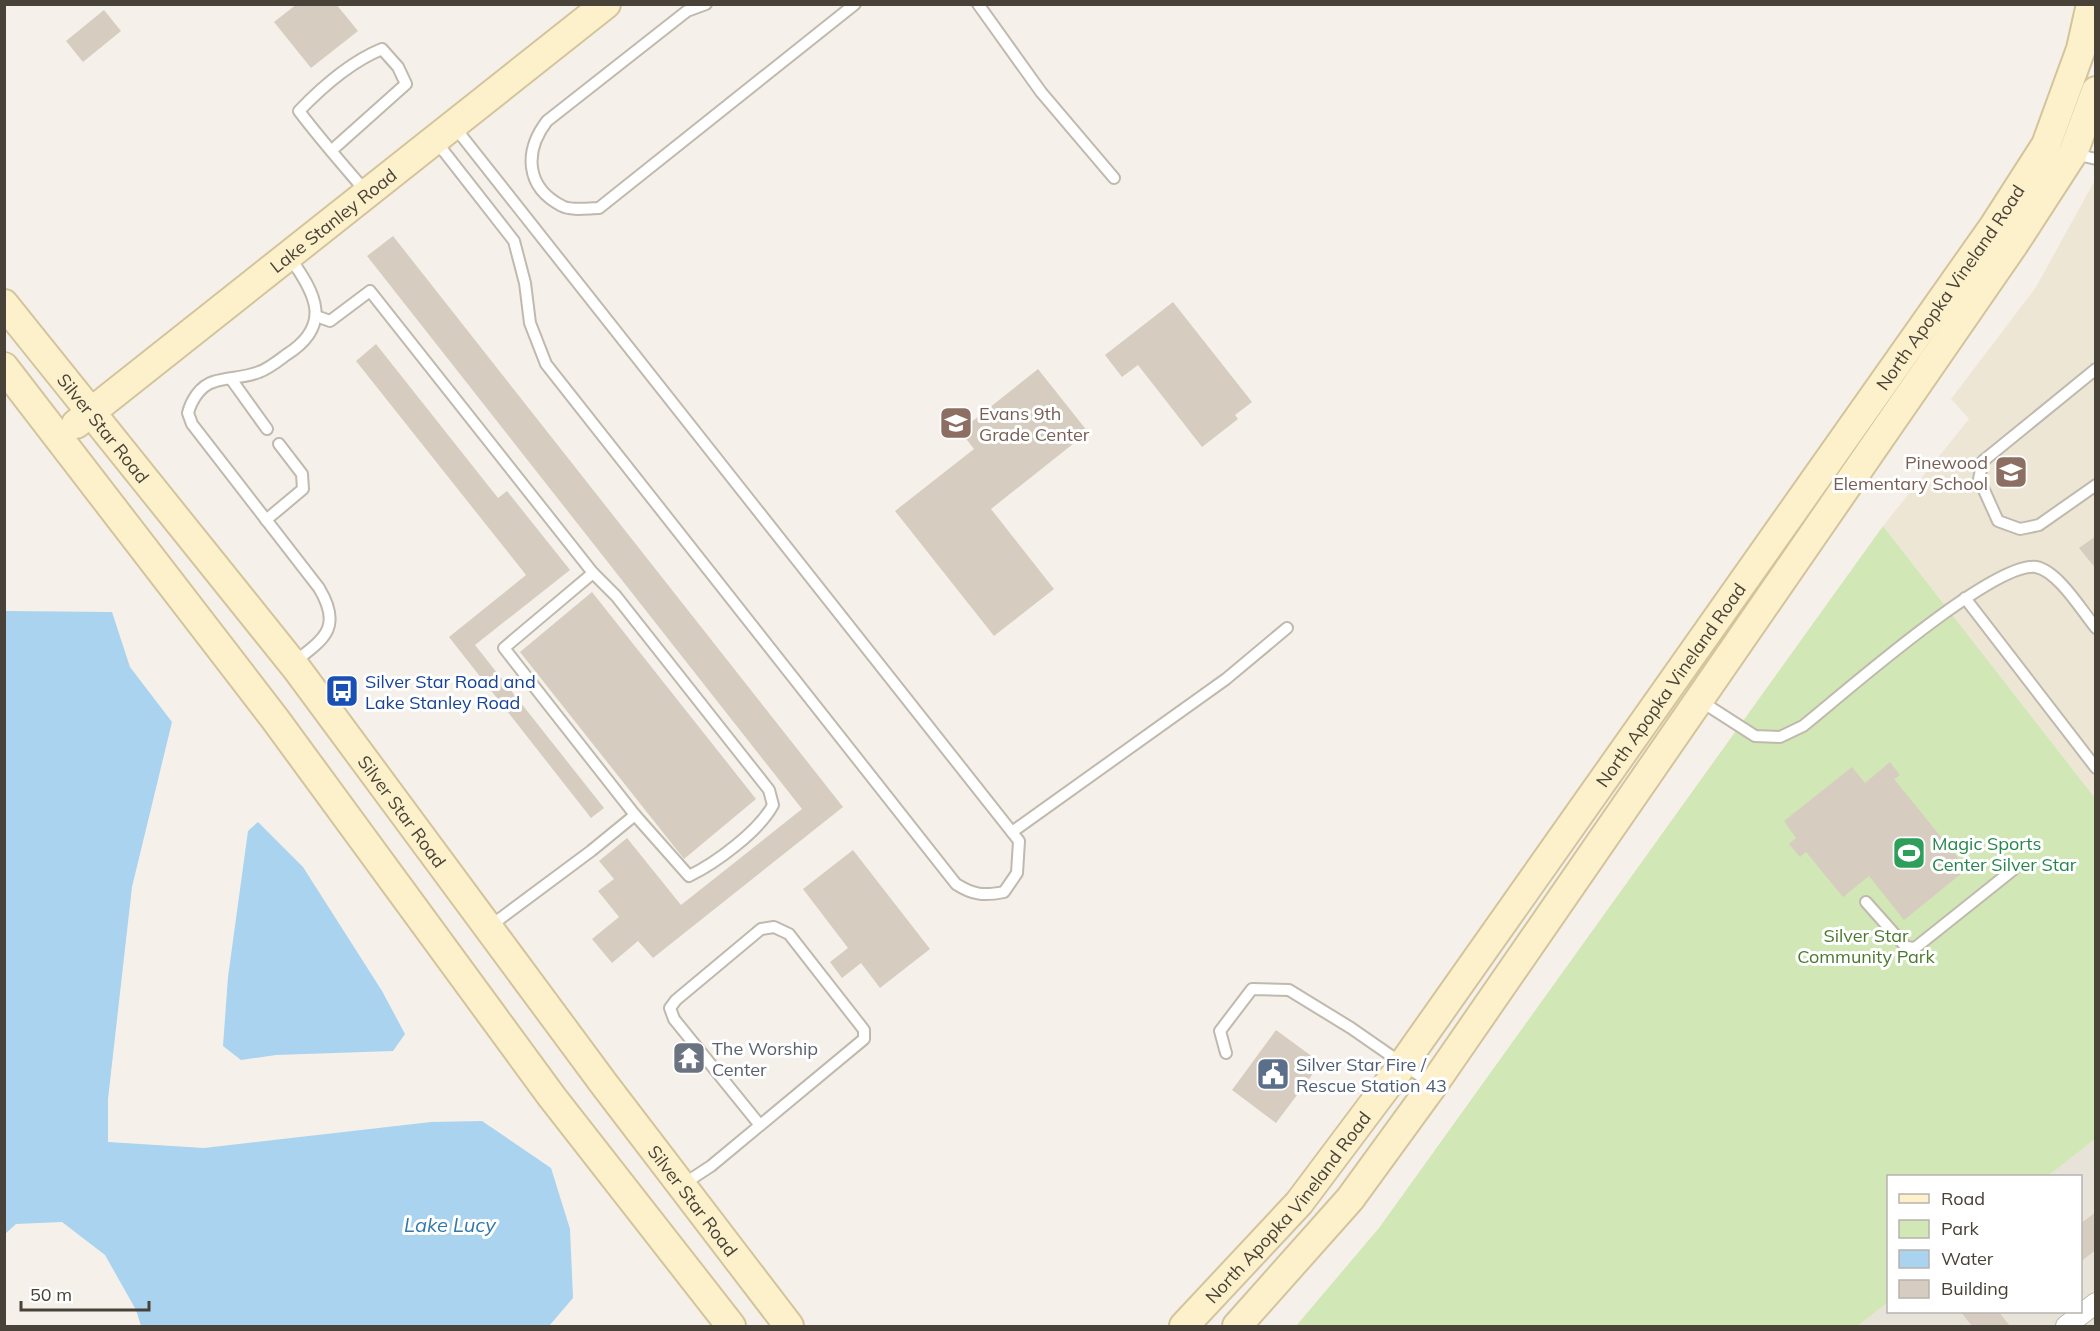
<svg xmlns="http://www.w3.org/2000/svg" width="2100" height="1331" font-family="Mulish,sans-serif">
<style>
.residential{fill:#e8e3d8}
.education{fill:#ede6d5}
.green{fill:#d1e7b5}
.water{fill:#a9d3ef}
.building{fill:#d6cdc0}
.lines{fill:none;stroke-linecap:round;stroke-linejoin:round}
.lane-casing{stroke:#c0b9ad;stroke-width:14}
.street-casing{stroke:#c0b9ad;stroke-width:22}
.secondary-casing{stroke:#d3c49b;stroke-width:32}
.lane{stroke:#fff;stroke-width:10}
.street{stroke:#fff;stroke-width:20}
.secondary{stroke:#fdf1cc;stroke-width:28}
.labels{text-anchor:middle;dominant-baseline:central;stroke-width:6;stroke-linejoin:round;paint-order:stroke}
.street-label{font-size:18px;fill:#484238;stroke:#fff}
.education-label{font-size:18px;fill:#785e54;stroke:#fff;text-anchor:start}
.transit-label{font-size:18px;fill:#164399;stroke:#fff;text-anchor:start}
.leisure-label{font-size:18px;fill:#27864d;stroke:#fff;text-anchor:start}
.park-label{font-size:18px;fill:#4a792d;stroke:#fff}
.worship-label{font-size:18px;fill:#5b616d;stroke:#fff;text-anchor:start}
.service-label{font-size:18px;fill:#4e5e75;stroke:#fff;text-anchor:start}
.water-label{font-size:20px;font-style:italic;fill:#3279aa;stroke:#fff}
</style>
<rect width="100%" height="100%" fill="#f5f1ea"/>
<!-- residential -->
<polygon class="residential" points="2095,1139 2095,1326 1858,1326 1888,1302 1888,1312 2080,1312 2080,1176 2048,1176"/>
<!-- education -->
<polygon class="education" points="2095,180 2095,798 1883,526 1969,419 1951,399 2036,287"/>
<!-- green -->
<polygon class="green" points="1883,526 2095,798 2095,1139 2048,1176 1888,1176 1888,1302 1858,1326 1296,1326 1379,1228"/>
<!-- water -->
<g class="water">
<polygon points="5,611 112,612 130,667 172,722 132,887 108,1099 108,1142 204,1148 431,1122 482,1121 551,1168 570,1229 573,1298 549,1326 141,1326 136,1310 105,1255 62,1222 16,1224 5,1234"/>
<polygon points="258,822 303,867 382,991 405,1034 393,1051 276,1055 241,1060 223,1046 228,977 248,831"/>
</g>
<!-- building -->
<g class="building">
<polygon points="297,4 336,4 358,31 311,68 274,22"/>
<polygon points="104,10 121,31 83,62 66,41"/>
<polygon points="393,236 843,807 653,958 638,941 612,963 592,939 619,917 598,891 614,879 599,861 627,838 681,905 802,809 367,256"/>
<polygon points="1173,302 1252,402 1235,415 1238,419 1202,447 1138,365 1122,377 1105,355"/>
<polygon points="376,344 498,498 507,491 570,570 475,645 604,808 591,818 449,637 526,575 356,361"/>
<polygon points="1038,369 1088,432 991,509 1054,589 994,636 895,511 974,449 960,431"/>
<polygon points="2096,536 2096,569 2079,548"/>
<polygon points="592,592 756,799 684,859 520,652"/>
<polygon points="1890,762 1900,775 1894,779 1967,869 1904,920 1869,876 1843,897 1806,852 1800,857 1789,844 1796,838 1784,821 1852,767 1865,783"/>
<polygon points="853,850 930,949 880,988 861,963 842,978 830,962 848,948 803,889"/>
<polygon points="1276,1030 1321,1063 1276,1123 1232,1090"/>
<polygon points="2096,1212 2096,1250 2080,1262 2080,1224"/>
<polygon points="1960,1311 1998,1311 2010,1326 1972,1326"/>
</g>
<g class="lines">
<!-- lane casing -->
<g class="lane-casing">
<g id="lane">
<path d="M 706,4 L 687,11 L 547,121 C 524,151 525,187 562,206 C 571,211 589,208 599,208 L 855,4"/>
<polyline points="978,4 1041,92 1114,178"/>
<path d="M 435,140 L 514,241 L 525,283 L 530,323 L 546,364 L 956,884 C 973,895 984,896 1004,892 L 1017,873 L 1019,841 L 453,125"/>
<path d="M 331,151 L 406,84 L 398,67 L 382,49 C 350,62 323,86 299,111 C 320,139 344,166 367,193"/>
<polyline points="2075,154 2096,159"/>
<path d="M 290,258 C 317,295 332,326 286,355 C 278,361 268,369 259,372 C 244,378 228,377 213,382 C 200,386 191,401 188,413 L 192,424 L 319,588 C 343,628 324,639 293,663"/>
<polyline points="316,316 330,321 370,291 593,573 504,648 635,815 591,851 489,927"/>
<polyline points="2096,369 1983,461 1979,479 1998,521 2020,529 2039,525 2096,485"/>
<polyline points="231,379 267,429"/>
<polyline points="266,520 303,489 302,474 279,444"/>
<path d="M 593,573 L 616,596 L 769,790 L 773,805 C 759,831 716,863 689,876 L 635,815"/>
<polyline points="1965,598 2096,768"/>
<path d="M 1699,700 L 1755,736 L 1780,737 L 1803,726 C 1842,695 1993,561 2036,567 C 2058,571 2082,611 2096,628"/>
<polyline points="1012,832 1226,679 1287,628"/>
<polyline points="1866,902 1906,947 1915,948 2014,869"/>
<polyline points="1226,1053 1220,1031 1252,989 1289,990 1351,1028 1433,1085"/>
<polyline points="682,1185 711,1166 864,1039 864,1030 789,934 774,927 761,929 676,1000 670,1008 674,1019 759,1124"/>
</g>
</g>
<!-- street casing -->
<g class="street-casing">
<polyline id="street" points="2066,1326 2096,1303"/>
</g>
<!-- secondary casing -->
<g class="secondary-casing">
<g id="secondary">
<path id="s1" d="M 4,304 L 297,669 L 604,1084 L 789,1326"/>
<polyline points="4,367 275,719 552,1097 731,1326"/>
<path id="s2" d="M 76,424 L 606,4"/>
<path id="s3" d="M 1184,1326 L 1299,1203 L 1398,1071 L 1994,226 L 2046,145 L 2081,49 L 2091,4"/>
<polyline points="1237,1326 1350,1199 1433,1085 2014,244 2073,153 2096,91"/>
</g>
</g>
<!-- lane -->
<use href="#lane" class="lane"/>
<!-- street -->
<use href="#street" class="street"/>
<!-- secondary -->
<use href="#secondary" class="secondary"/>
</g>
<!-- icons -->
<defs>
<g id="school-square" transform="scale(1.725)"><rect x="-9" y="-9" width="18" height="18" rx="4" fill="#8d6e63" stroke="#fff"/><path d="M0-5L7-2L0 1L-7-2ZM-4 1L0 2.5L4 1V4Q0 6-4 4Z" fill="#fff"/></g>
<g id="bus-square" transform="scale(1.725)"><rect x="-9" y="-9" width="18" height="18" rx="4" fill="#1a4fb4" stroke="#fff"/><path d="M-5-6H5V4H4V6H2V4H-2V6H-4V4H-5ZM-3.5-4V0h7V-4ZM-3.5 1.2v1.5H-2V1.2ZM2 1.2v1.5H3.5V1.2Z" fill="#fff"/></g>
<g id="stadium-square" transform="scale(1.725)"><rect x="-9" y="-9" width="18" height="18" rx="4" fill="#2e9e5b" stroke="#fff"/><path d="M0-5a6.5 5 0 1 0 0 10a6.5 5 0 1 0 0-10ZM-3.5-1.8h7v3.6h-7Z" fill="#fff"/></g>
<g id="temple-square" transform="scale(1.725)"><rect x="-9" y="-9" width="18" height="18" rx="4" fill="#6b7280" stroke="#fff"/><path d="M0-6L5-2H3V0L6.5 2.5H4V6H1.5V3h-3V6H-4V2.5H-6.5L-3 0V-2H-5Z" fill="#fff"/></g>
<g id="civic-square" transform="scale(1.725)"><rect x="-9" y="-9" width="18" height="18" rx="4" fill="#5c6f8a" stroke="#fff"/><path d="M-.6-6.5H3V-4.5H.6V-3L4-1V1h2V6H-6V1h2V-1L-.6-3ZM-1.2 2.5V6h2.4V2.5Z" fill="#fff"/></g>
</defs>
<g fill-rule="evenodd">
<use href="#school-square" x="956" y="423"/>
<use href="#school-square" x="2011" y="472"/>
<use href="#bus-square" x="342" y="691"/>
<use href="#stadium-square" x="1909" y="853"/>
<use href="#temple-square" x="689" y="1058"/>
<use href="#civic-square" x="1273" y="1074"/>
</g>
<g class="labels">
<!-- street labels -->
<g class="street-label">
<text stroke="none"><textPath href="#s2" startOffset="328">Lake Stanley Road</textPath></text>
<text stroke="none"><textPath href="#s3" startOffset="1292">North Apopka Vineland Road</textPath></text>
<text stroke="none"><textPath href="#s1" startOffset="159">Silver Star Road</textPath></text>
<text stroke="none"><textPath href="#s3" startOffset="806">North Apopka Vineland Road</textPath></text>
<text stroke="none"><textPath href="#s1" startOffset="645">Silver Star Road</textPath></text>
<text stroke="none"><textPath href="#s1" startOffset="1131">Silver Star Road</textPath></text>
<text stroke="none"><textPath href="#s3" startOffset="158">North Apopka Vineland Road</textPath></text>
</g>
<!-- education labels -->
<g class="education-label">
<text x="979" y="413">Evans 9th<tspan x="979" dy="21">Grade Center</tspan></text>
<text x="1988" y="462" text-anchor="end">Pinewood<tspan x="1988" dy="21">Elementary School</tspan></text>
</g>
<!-- transit labels -->
<g class="transit-label">
<text x="365" y="681">Silver Star Road and<tspan x="365" dy="21">Lake Stanley Road</tspan></text>
</g>
<!-- leisure labels -->
<g class="leisure-label">
<text x="1932" y="843">Magic Sports<tspan x="1932" dy="21">Center Silver Star</tspan></text>
</g>
<!-- park labels -->
<g class="park-label">
<text x="1866" y="935">Silver Star<tspan x="1866" dy="21">Community Park</tspan></text>
</g>
<!-- worship labels -->
<g class="worship-label">
<text x="712" y="1048">The Worship<tspan x="712" dy="21">Center</tspan></text>
</g>
<!-- service labels -->
<g class="service-label">
<text x="1296" y="1064">Silver Star Fire /<tspan x="1296" dy="21">Rescue Station 43</tspan></text>
</g>
<!-- water labels -->
<g class="water-label">
<text x="450" y="1224">Lake Lucy</text>
</g>
</g>
<!-- border -->
<rect width="2100" height="1331" fill="none" stroke="#484238" stroke-width="12"/>
<!-- legend -->
<rect x="1887" y="1175" width="195" height="138" fill="#ffffff" stroke="#b6b3af" stroke-width="1.5"/>
<rect x="1899" y="1194" width="30" height="9" fill="#fdf1cc" stroke="#b6b3af" stroke-width="1.5"/>
<text x="1941" y="1205" font-size="18" fill="#484238">Road</text>
<rect x="1899" y="1220" width="30" height="18" fill="#d1e7b5" stroke="#b6b3af" stroke-width="1.5"/>
<text x="1941" y="1235" font-size="18" fill="#484238">Park</text>
<rect x="1899" y="1250" width="30" height="18" fill="#a9d3ef" stroke="#b6b3af" stroke-width="1.5"/>
<text x="1941" y="1265" font-size="18" fill="#484238">Water</text>
<rect x="1899" y="1280" width="30" height="18" fill="#d6cdc0" stroke="#b6b3af" stroke-width="1.5"/>
<text x="1941" y="1295" font-size="18" fill="#484238">Building</text>
<!-- scale -->
<path d="M21 1301v9h128v-9" fill="none" stroke="#484238" stroke-width="3"/>
<text x="30" y="1301" font-size="18" fill="#484238" stroke="#ffffff" stroke-width="4.5" paint-order="stroke">50 m</text>
</svg>
